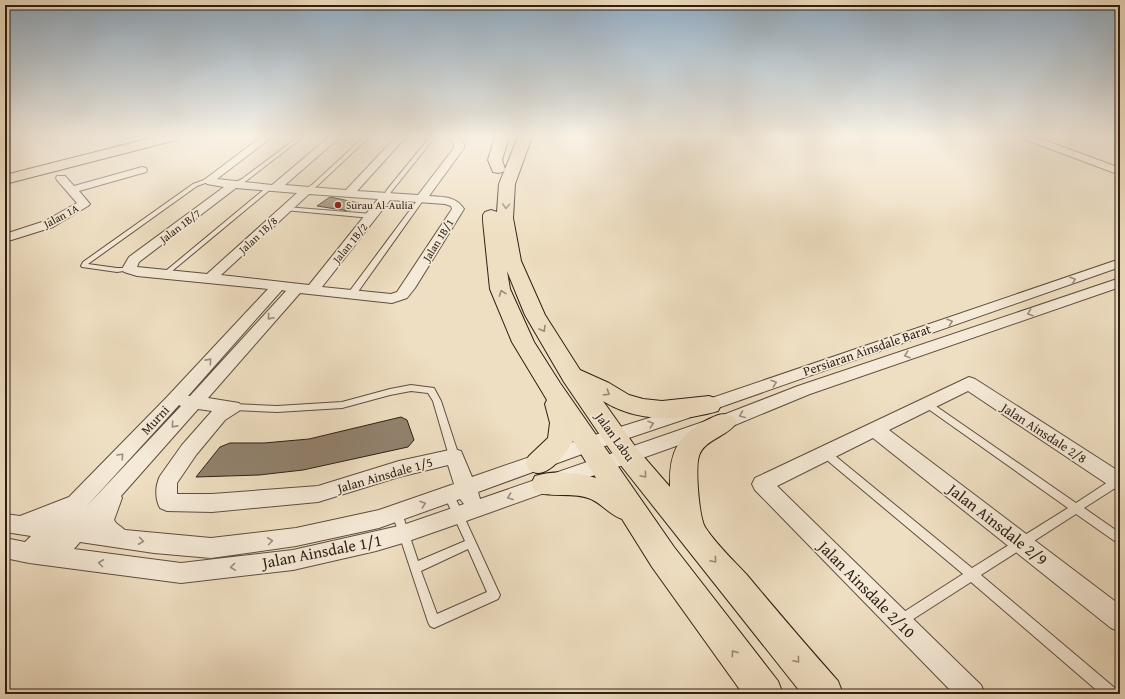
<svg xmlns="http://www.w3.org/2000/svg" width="1125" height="699" font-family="'Gentium Book Plus',serif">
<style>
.building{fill:#92826f;stroke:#2e1e15}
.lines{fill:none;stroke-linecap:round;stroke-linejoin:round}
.lane-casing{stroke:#5e4e40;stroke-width:2}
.street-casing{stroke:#5e4e40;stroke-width:2}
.primary-casing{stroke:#2e1e15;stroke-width:2}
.lane{fill:#f5ead7;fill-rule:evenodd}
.street{fill:#f5ead7;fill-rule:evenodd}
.primary{fill:#efdfc2;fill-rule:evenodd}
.oneway{stroke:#988874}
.oneway2{stroke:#9b8e80}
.poi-dot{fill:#8f2418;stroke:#f5ead7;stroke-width:1.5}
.labels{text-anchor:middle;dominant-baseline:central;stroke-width:3.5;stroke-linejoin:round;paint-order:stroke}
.far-poi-label{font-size:11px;fill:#2e1e15;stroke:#f5ead7;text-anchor:start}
.far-street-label{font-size:11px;fill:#2e1e15;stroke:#f5ead7}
.street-label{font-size:13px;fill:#2e1e15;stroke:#f5ead7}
.near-street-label{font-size:16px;fill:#2e1e15;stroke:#f5ead7}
</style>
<rect width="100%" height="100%" fill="#efdfc2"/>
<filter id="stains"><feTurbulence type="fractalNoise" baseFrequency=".005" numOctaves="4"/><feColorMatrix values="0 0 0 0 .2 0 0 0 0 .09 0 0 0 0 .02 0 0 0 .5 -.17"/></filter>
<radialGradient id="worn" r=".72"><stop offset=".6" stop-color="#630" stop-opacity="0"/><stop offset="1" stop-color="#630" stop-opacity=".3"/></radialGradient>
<!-- building -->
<g class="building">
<polygon points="330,197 359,203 349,211 317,206"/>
<polygon points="401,417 407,420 414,440 408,447 303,470 259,475 196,477 220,447 230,443 264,443 309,439"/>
</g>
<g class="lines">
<!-- lane casing -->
<g class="lane-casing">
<g id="lane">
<polygon points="298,137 303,137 246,181 236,186 232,186 232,184 242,179"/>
<polygon points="364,137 369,137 317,186 308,192 304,192 304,190 313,184"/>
<polygon points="430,137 435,137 391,192 389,197 385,197 384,196 386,191"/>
<polygon points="209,178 211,179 211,181 197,186 88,264 117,268 131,268 131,270 117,272 82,267 81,266 83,262 193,184"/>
<polygon points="267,187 272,188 166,276 162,276 161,275 162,274"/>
<polygon points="421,197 424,199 355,296 349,296 348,294 349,292 419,198"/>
<polygon points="286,207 372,214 375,216 372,218 284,210 283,209"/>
<polygon points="411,385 434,388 441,401 459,456 457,459 454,460 451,459 449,456 433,401 428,393 411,391 390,395 342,408 277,412 233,410 230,409 229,407 230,405 233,404 277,406 342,402 390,389"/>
<polygon points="927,401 930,402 1076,503 1114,478 1120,478 1120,485 1084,508 1120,533 1120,544 1116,542 1076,514 981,575 1116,689 1118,694 1101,694 971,582 904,625 900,627 896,625 894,621 896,617 963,574 822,456 820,453 822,450 825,449 828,450 972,568 1068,508 924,406 923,404 924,402"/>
<path d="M 449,491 L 453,492 L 454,495 L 500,595 L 498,599 L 434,628 L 430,626 L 428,622 L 392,513 L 393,510 L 397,509 L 401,510 L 418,561 L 465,541 L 444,495 L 445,492 ZM 468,549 L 487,592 L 437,614 L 421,571 Z"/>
</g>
</g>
<!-- street casing -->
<g class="street-casing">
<g id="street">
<path d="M 261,137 L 272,137 L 217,179 L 272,185 L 329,137 L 340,137 L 285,185 L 346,190 L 396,137 L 406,137 L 357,191 L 418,195 L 454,148 L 454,144 L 448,137 L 458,137 L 464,144 L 464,148 L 429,196 C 443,197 456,196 464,209 L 415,288 L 407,298 L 392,303 L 300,293 L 208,398 L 239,403 L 242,407 L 239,411 L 225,420 L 196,455 L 177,483 L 177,494 L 212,494 L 318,486 L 399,461 L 454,449 L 461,451 L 472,477 L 582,439 L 703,401 L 1120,259 L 1120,267 L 715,409 L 596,449 L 478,492 L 480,499 L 723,415 L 798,386 L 1120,278 L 1120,287 L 810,394 L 735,425 L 466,521 L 403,543 L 376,551 L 293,570 L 181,583 L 29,563 L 5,558 L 5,538 L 25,542 L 31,536 L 5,532 L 5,514 L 20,516 L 69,497 L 167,397 L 268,289 L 137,276 L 124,272 L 122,269 L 129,257 L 224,187 L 207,184 L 204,180 ZM 236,188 L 297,193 L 207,274 L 137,267 L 139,262 ZM 309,194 L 378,199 L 309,285 L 221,275 ZM 390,200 L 445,204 L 451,206 L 452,209 L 397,292 L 391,294 L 322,287 ZM 282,290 L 286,291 L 190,396 L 188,396 ZM 179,405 L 181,406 L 85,508 ZM 198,409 L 212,411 L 182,445 L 160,476 C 155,486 155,499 160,508 L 167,511 L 212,512 L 318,502 L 399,477 L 448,465 L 454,484 L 379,510 L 296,528 L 211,538 L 125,530 L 116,523 L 114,520 L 122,498 L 121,496 ZM 460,499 L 464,504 L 403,525 L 293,550 L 181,563 L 74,549 L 80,542 L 154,553 L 211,558 L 296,546 L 379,528 Z"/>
<polygon points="1022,137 1036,137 1120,168 1120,175 1024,139"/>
<polygon points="142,167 146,168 147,170 146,172 79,191 90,204 88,206 53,227 5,242 5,234 45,221 77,203 57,180 56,178 57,176 65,176 74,186"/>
<polygon points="969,377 975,379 1120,472 1120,490 1113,488 968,391 889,430 1120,605 1120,632 1111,628 873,438 777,486 981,685 985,694 954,694 755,490 752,484 755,478"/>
</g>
</g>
<!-- primary casing -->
<g class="primary-casing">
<g id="primary">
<polygon points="155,137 178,137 176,140 5,184 5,175"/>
<polygon points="495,137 509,137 502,160 505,169 503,172 498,173 493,172 488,160"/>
<path d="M 518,137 L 532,137 L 515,184 L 513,218 L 521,261 L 545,315 L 580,370 L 609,383 L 629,395 L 643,399 L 662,401 L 709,396 L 718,399 L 721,405 L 718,411 C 682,422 635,422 603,401 L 637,449 L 670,487 C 669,453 677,436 707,420 C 717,415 721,412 733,416 L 737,422 C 728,437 704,439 699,456 C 695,468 699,517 705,527 C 715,543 734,561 747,575 C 777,611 807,646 838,681 L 843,694 L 802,694 L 619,463 L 564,382 L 525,315 L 507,271 L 510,289 L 534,342 L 560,383 L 674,547 L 778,681 L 783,694 L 743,694 L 652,567 L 622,519 C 609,515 601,502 588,498 C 571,492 552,498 535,492 L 531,484 L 535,476 C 554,470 577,472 596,478 L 573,441 C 567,452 552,473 538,473 C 535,473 531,471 529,470 L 525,463 L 529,456 L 548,438 L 550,423 L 545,404 L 547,400 L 512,342 L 490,289 L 483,221 L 483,215 L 485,212 L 491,210 L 497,212 L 499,184 Z"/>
</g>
</g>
<!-- lane -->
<use href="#lane" class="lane"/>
<!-- street -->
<use href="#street" class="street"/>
<!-- primary -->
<use href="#primary" class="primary"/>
</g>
<!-- one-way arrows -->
<defs><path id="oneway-chevron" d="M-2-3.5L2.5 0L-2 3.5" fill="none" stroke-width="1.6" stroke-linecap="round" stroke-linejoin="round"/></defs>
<g class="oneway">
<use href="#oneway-chevron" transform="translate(506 206) rotate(93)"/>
<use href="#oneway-chevron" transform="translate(502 293) rotate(-110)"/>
<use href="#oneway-chevron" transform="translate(543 329) rotate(59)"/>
<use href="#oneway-chevron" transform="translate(607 393) rotate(32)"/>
<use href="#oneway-chevron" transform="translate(644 475) rotate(50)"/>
<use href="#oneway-chevron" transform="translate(714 560) rotate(50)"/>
<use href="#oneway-chevron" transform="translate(734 653) rotate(-126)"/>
<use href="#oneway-chevron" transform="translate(797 660) rotate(50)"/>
</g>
<g class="oneway2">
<use href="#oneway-chevron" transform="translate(1073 280) rotate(-19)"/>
<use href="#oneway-chevron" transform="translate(1030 313) rotate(161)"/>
<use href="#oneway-chevron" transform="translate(270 317) rotate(131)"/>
<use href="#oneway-chevron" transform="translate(950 322) rotate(-19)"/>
<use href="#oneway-chevron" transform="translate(907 355) rotate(161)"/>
<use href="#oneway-chevron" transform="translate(209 361) rotate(-48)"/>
<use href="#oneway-chevron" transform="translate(774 383) rotate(-19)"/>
<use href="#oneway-chevron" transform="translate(742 415) rotate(158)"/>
<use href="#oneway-chevron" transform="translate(651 424) rotate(-18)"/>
<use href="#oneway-chevron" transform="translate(174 425) rotate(132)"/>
<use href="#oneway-chevron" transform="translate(121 456) rotate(-47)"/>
<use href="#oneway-chevron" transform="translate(510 497) rotate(160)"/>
<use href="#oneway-chevron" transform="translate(423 504) rotate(-19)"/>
<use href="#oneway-chevron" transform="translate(141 541) rotate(8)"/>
<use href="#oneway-chevron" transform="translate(270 541) rotate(-7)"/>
<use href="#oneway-chevron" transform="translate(101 563) rotate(-173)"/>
<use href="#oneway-chevron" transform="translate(233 567) rotate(174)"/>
</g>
<!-- sky -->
<linearGradient id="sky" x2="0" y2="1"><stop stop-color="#90abc1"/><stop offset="0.58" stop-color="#f8f1e4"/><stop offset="1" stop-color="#f8f1e4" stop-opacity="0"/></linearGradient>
<rect width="1125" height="235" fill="url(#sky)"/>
<!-- markers -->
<circle class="poi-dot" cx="338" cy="205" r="4"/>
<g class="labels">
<!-- far-poi labels -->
<g class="far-poi-label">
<text x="346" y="205">Surau Al-Aulia</text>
</g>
<!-- far-street labels -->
<g class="far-street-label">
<text transform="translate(61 216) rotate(-28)">Jalan 1A</text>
<text transform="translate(180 226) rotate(-37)">Jalan 1B/7</text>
<text transform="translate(258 235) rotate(-43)">Jalan 1B/8</text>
<text transform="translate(438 240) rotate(-58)">Jalan 1B/1</text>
<text transform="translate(350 243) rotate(-51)">Jalan 1B/2</text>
</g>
<!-- street labels -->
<g class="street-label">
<text transform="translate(867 350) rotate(-19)">Persiaran Ainsdale Barat</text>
<text transform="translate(155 420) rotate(-47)">Murni</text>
<text transform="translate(1044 433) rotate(33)">Jalan Ainsdale 2/8</text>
<text transform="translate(615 437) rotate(54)">Jalan Labu</text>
<text transform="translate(385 475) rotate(-16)">Jalan Ainsdale 1/5</text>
</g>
<!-- near-street labels -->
<g class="near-street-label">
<text transform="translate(998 524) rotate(38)">Jalan Ainsdale 2/9</text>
<text transform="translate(322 551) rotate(-11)">Jalan Ainsdale 1/1</text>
<text transform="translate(867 589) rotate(45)">Jalan Ainsdale 2/10</text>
</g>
</g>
<!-- margin -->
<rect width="1125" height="699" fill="none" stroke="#efdfc2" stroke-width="20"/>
<rect x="6" y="6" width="1113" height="687" fill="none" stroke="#2e1e15" stroke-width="2"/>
<rect x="10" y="10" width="1105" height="679" fill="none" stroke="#2e1e15"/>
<rect width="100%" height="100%" filter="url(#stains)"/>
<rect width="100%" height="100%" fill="url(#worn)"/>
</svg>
